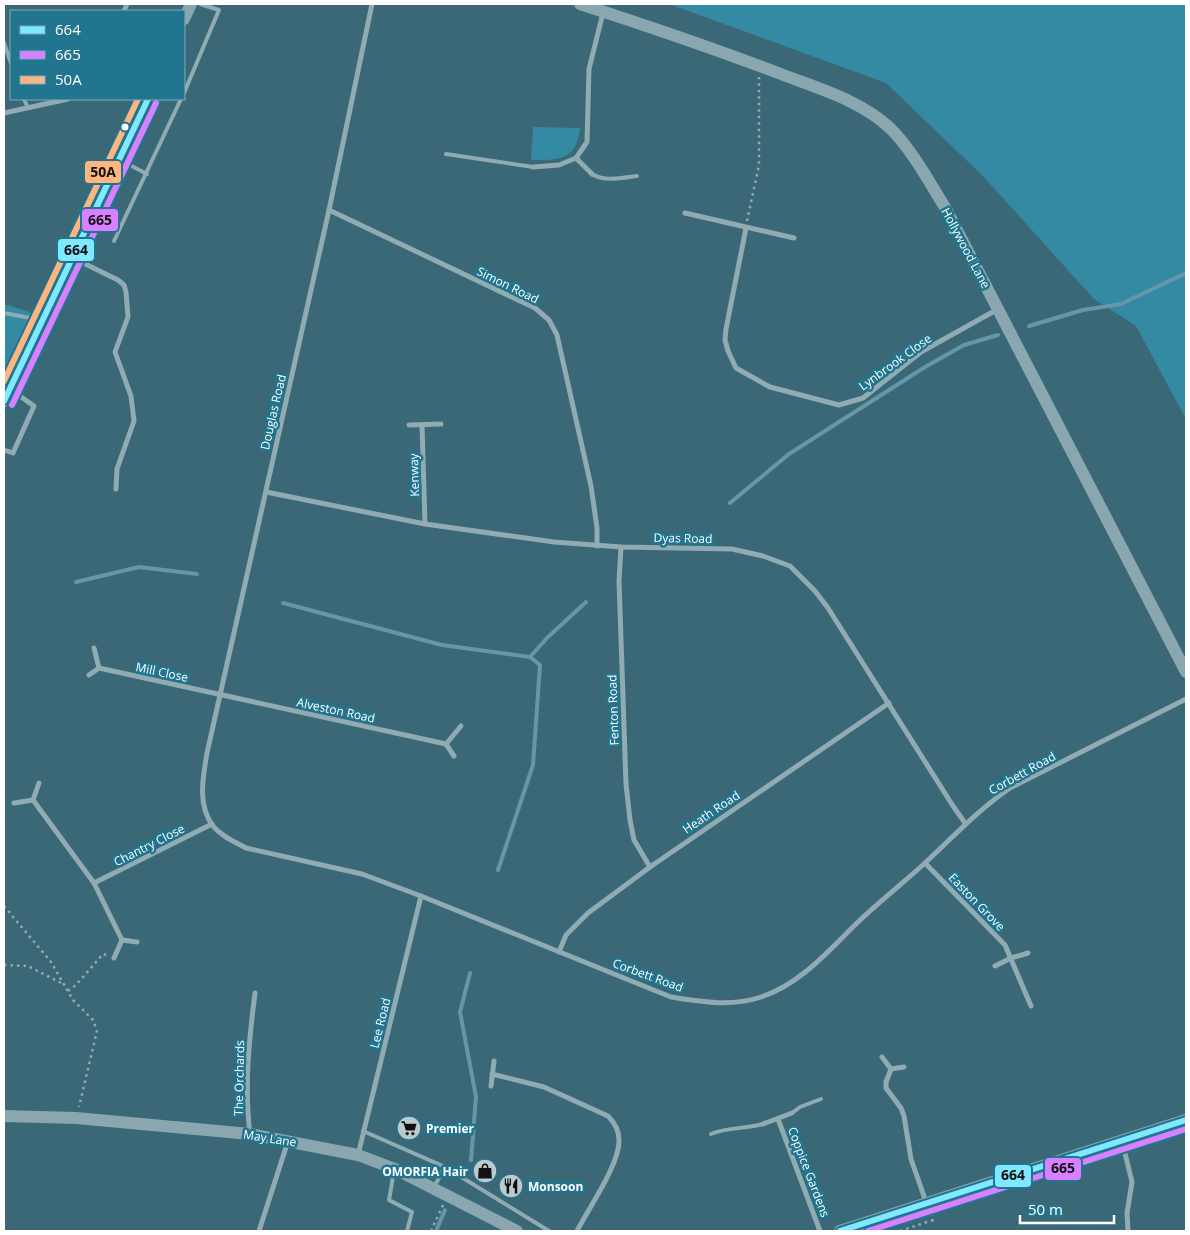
<svg xmlns="http://www.w3.org/2000/svg" width="1190" height="1235" font-family="'Open Sans',sans-serif">
<style>
.green{fill:#348aa3}
.lines{fill:none;stroke-linecap:round;stroke-linejoin:round}
.stream{stroke:#6498a9;stroke-width:4}
.path{stroke:#90abb2;stroke-width:2.5;stroke-dasharray:2.5 4;stroke-linecap:butt}
.lane{stroke:#90abb2;stroke-width:4}
.street{stroke:#90abb2;stroke-width:5}
.secondary{stroke:#8aa6ae;stroke-width:12}
.bus-1-casing{stroke:#22758f;stroke-width:10}
.bus-2-casing{stroke:#22758f;stroke-width:10}
.bus-3-casing{stroke:#22758f;stroke-width:10}
.bus-1{stroke:#80e8ff;stroke-width:6}
.bus-2{stroke:#d880ff;stroke-width:6}
.bus-3{stroke:#ffb580;stroke-width:6}
.bus-dot{fill:#fff;stroke:#22758f;stroke-width:2}
.labels{text-anchor:middle;dominant-baseline:central;stroke-width:5;stroke-linejoin:round;paint-order:stroke}
.street-label{font-size:12px;fill:#fff;stroke:#22758f}
.poi-label{font-size:12px;font-weight:bold;fill:#fff;stroke:#22758f;text-anchor:start}
.line-badge{stroke:#22758f;stroke-width:2}
.pale-badge-label{font-size:14px;text-anchor:middle;font-weight:bold;fill:#111}
</style>
<rect width="100%" height="100%" fill="#3a6876"/>
<!-- green -->
<g class="green">
<polygon points="669,4 1186,4 1186,419 1136,326 1094,299 982,175 886,83"/>
<path d="M 533,127 L 580,128 C 576,161 560,160 531,160 Z"/>
<polygon points="4,304 30,312 31,317 19,353 4,384"/>
</g>
<g class="lines">
<!-- stream -->
<g class="stream">
<polyline points="1029,326 1083,310 1121,304 1186,273"/>
<polyline points="730,503 789,454 925,367 964,345 998,335"/>
<polyline points="76,582 139,567 197,574"/>
<polyline points="283,603 442,645 530,657 547,638 586,602"/>
<polyline points="498,870 533,765 540,665 530,657"/>
<polyline points="470,973 460,1012 476,1097 471,1160"/>
<polyline points="436,1231 445,1210"/>
</g>
<!-- path -->
<g class="path">
<polyline points="747,221 759,165 759,77"/>
<polyline points="4,906 51,962 73,1000 93,1020 97,1031 79,1107"/>
<polyline points="4,965 28,966 65,985"/>
<polyline points="68,991 76,985 103,954 106,955"/>
<polyline points="431,1231 443,1205"/>
<polyline points="900,1231 933,1220 930,1213"/>
</g>
<!-- lane -->
<g class="lane">
<polyline points="4,43 11,63"/>
<polyline points="184,93 219,10 200,4"/>
<polyline points="24,99 28,108"/>
<polyline points="446,154 533,167"/>
<polyline points="122,161 147,174"/>
<path d="M 592,174 C 604,182 622,178 637,176"/>
<polyline points="114,241 181,99"/>
<polyline points="4,313 41,320"/>
<polyline points="792,1113 800,1107 821,1099"/>
<polyline points="363,1131 445,1167 434,1187"/>
<path d="M 711,1134 C 727,1127 746,1129 763,1124"/>
<polyline points="445,1167 549,1231"/>
<polyline points="394,1171 389,1200 412,1212 407,1231"/>
</g>
<!-- street -->
<g class="street">
<path d="M 372,4 L 329,210 L 207,753 C 203,777 197,805 213,826 C 221,836 235,842 246,848 L 362,874 L 421,896 L 671,997 C 702,1002 731,1007 761,997 C 801,984 830,949 859,921 C 880,901 903,883 925,863 C 954,836 977,811 1010,788 L 1186,699"/>
<polyline points="124,11 127,4"/>
<polyline points="4,113 68,99"/>
<polyline points="576,158 592,174"/>
<polyline points="533,167 559,165 576,158 587,142 589,69 603,13"/>
<polyline points="329,210 535,308 549,320 557,335 591,486 597,528 597,546"/>
<polyline points="685,213 794,238"/>
<polyline points="746,228 726,329 725,340 728,351 736,368 770,387 839,405 863,398 921,352 998,309"/>
<polyline points="73,258 118,280 124,285 126,292 128,317 115,352 131,396 134,421 117,469 116,489"/>
<polyline points="409,425 441,424"/>
<polyline points="422,425 425,524"/>
<polyline points="4,450 13,453 34,406 10,389"/>
<polyline points="266,492 425,524 554,542 621,547 732,549 763,556 790,566 815,591 828,608 953,806 965,823"/>
<polyline points="621,547 619,581 626,784 630,820 634,840 650,867"/>
<polyline points="99,668 446,744"/>
<polyline points="89,675 99,668 94,648"/>
<polyline points="454,756 446,744 461,726"/>
<polyline points="33,800 94,883 122,940"/>
<polyline points="14,803 33,800 39,783"/>
<polyline points="925,863 1005,945 1031,1006"/>
<polyline points="94,883 212,824"/>
<polyline points="559,952 566,935 588,913 650,867 889,703"/>
<polyline points="114,958 122,940 137,942"/>
<polyline points="995,966 1011,958 1028,953"/>
<polyline points="882,1057 891,1069 904,1067"/>
<polyline points="891,1069 886,1082 886,1088 901,1108 904,1116 911,1159 926,1202"/>
<path d="M 492,1074 L 544,1087 L 608,1116 C 615,1123 619,1130 619,1140 C 620,1164 588,1209 577,1231"/>
<polyline points="491,1086 494,1061"/>
<polyline points="778,1119 820,1231"/>
<polyline points="763,1124 792,1113"/>
<path d="M 250,1134 C 244,1087 249,1040 255,993"/>
<polyline points="1122,1141 1132,1182 1127,1213 1128,1231"/>
<polyline points="358,1155 421,896"/>
<polyline points="259,1231 288,1141"/>
</g>
<!-- secondary -->
<g class="secondary">
<path d="M 580,4 C 648,26 715,49 781,74 C 819,89 860,100 890,128 C 913,151 929,182 946,209 L 1186,672"/>
<polyline points="184,19 191,4"/>
<polyline points="4,401 148,99"/>
<polyline points="4,1116 76,1118 250,1134 358,1155 395,1169 517,1231"/>
<polyline points="840,1231 1186,1120"/>
</g>
<!-- bus-1 casing -->
<g class="bus-1-casing">
<g id="bus-1">
<polyline points="4,401 148,99"/>
<polyline points="840,1231 1186,1120"/>
</g>
</g>
<!-- bus-2 casing -->
<g class="bus-2-casing">
<g id="bus-2">
<polyline points="12,405 156,103"/>
<polyline points="868,1231 1186,1129"/>
</g>
</g>
<!-- bus-3 casing -->
<g class="bus-3-casing">
<polyline id="bus-3" points="4,381 138,99"/>
</g>
<!-- bus-1 -->
<use href="#bus-1" class="bus-1"/>
<!-- bus-2 -->
<use href="#bus-2" class="bus-2"/>
<!-- bus-3 -->
<use href="#bus-3" class="bus-3"/>
</g>
<!-- icons -->
<defs>
<g id="supermarket-disc" transform="scale(1.25)"><circle r="9.5" fill="#bacacf" stroke="#22758f"/><path d="M-6-5.5h2.5l.6 2H6L4.5 2H-2.5L-4.4-4H-6ZM-1.5 3.2a1.3 1.3 0 1 0 .1 0ZM3 3.2a1.3 1.3 0 1 0 .1 0Z" fill="#111"/></g>
<g id="shop-disc" transform="scale(1.25)"><circle r="9.5" fill="#bacacf" stroke="#22758f"/><path d="M-5-2.5h2.3a2.7 3.5 0 0 1 5.4 0H5L5.5 6h-11ZM-1.5-2.5h3a1.5 2.3 0 0 0-3 0Z" fill="#111"/></g>
<g id="restaurant-disc" transform="scale(1.25)"><circle r="9.5" fill="#bacacf" stroke="#22758f"/><path d="M-5-6h1v4h1v-4h1v4h1v-4h1v5L-1.5 .5V6h-2V.5L-5-1ZM5-6V6H3V1.5H1.5Q1.5-4 5-6Z" fill="#111"/></g>
</defs>
<g fill-rule="evenodd">
<use href="#supermarket-disc" x="409" y="1128"/>
<use href="#shop-disc" x="485" y="1171"/>
<use href="#restaurant-disc" x="511" y="1186"/>
</g>
<!-- markers -->
<circle class="bus-dot" cx="125" cy="127" r="4.5"/>
<g class="labels">
<!-- street labels -->
<g class="street-label">
<text transform="translate(966 248) rotate(62)">Hollywood Lane</text>
<text transform="translate(508 285) rotate(26)">Simon Road</text>
<text transform="translate(895 362) rotate(-36)">Lynbrook Close</text>
<text transform="translate(273 412) rotate(-77)">Douglas Road</text>
<text transform="translate(414 475) rotate(-92)">Kenway</text>
<text transform="translate(683 538) rotate(1)">Dyas Road</text>
<text transform="translate(162 672) rotate(12)">Mill Close</text>
<text transform="translate(336 710) rotate(12)">Alveston Road</text>
<text transform="translate(613 710) rotate(-92)">Fenton Road</text>
<text transform="translate(1022 773) rotate(-29)">Corbett Road</text>
<text transform="translate(711 812) rotate(-34)">Heath Road</text>
<text transform="translate(149 845) rotate(-27)">Chantry Close</text>
<text transform="translate(977 902) rotate(46)">Easton Grove</text>
<text transform="translate(648 975) rotate(20)">Corbett Road</text>
<text transform="translate(380 1023) rotate(-76)">Lee Road</text>
<text transform="translate(239 1078) rotate(-89)">The Orchards</text>
<text transform="translate(270 1138) rotate(9)">May Lane</text>
<text transform="translate(809 1172) rotate(69)">Coppice Gardens</text>
</g>
<!-- poi labels -->
<g class="poi-label">
<text x="426" y="1128">Premier</text>
<text x="468" y="1171" text-anchor="end">OMORFIA Hair</text>
<text x="528" y="1186">Monsoon</text>
</g>
</g>
<g class="line-badge">
<rect x="84" y="160" width="38" height="24" rx="5" fill="#ffb580"/>
<rect x="81" y="208" width="38" height="24" rx="5" fill="#d880ff"/>
<rect x="57" y="238" width="38" height="24" rx="5" fill="#80e8ff"/>
<rect x="1044" y="1157" width="38" height="24" rx="5" fill="#d880ff"/>
<rect x="994" y="1164" width="38" height="24" rx="5" fill="#80e8ff"/>
</g>
<g class="pale-badge-label">
<text x="103" y="177">50A</text>
<text x="100" y="225">665</text>
<text x="76" y="255">664</text>
<text x="1063" y="1173">665</text>
<text x="1013" y="1180">664</text>
</g>
<!-- border -->
<rect width="1190" height="1235" fill="none" stroke="#ffffff" stroke-width="10"/>
<!-- legend -->
<rect x="10" y="10" width="175" height="90" fill="#22758f" stroke="#7aacbc"/>
<rect x="20" y="26" width="25" height="8" fill="#80e8ff" stroke="#7aacbc"/>
<text x="55" y="35" font-size="15" fill="#ffffff">664</text>
<rect x="20" y="51" width="25" height="8" fill="#d880ff" stroke="#7aacbc"/>
<text x="55" y="60" font-size="15" fill="#ffffff">665</text>
<rect x="20" y="76" width="25" height="8" fill="#ffb580" stroke="#7aacbc"/>
<text x="55" y="85" font-size="15" fill="#ffffff">50A</text>
<!-- scale -->
<path d="M1020 1215v8h94v-8" fill="none" stroke="#ffffff" stroke-width="2.5"/>
<text x="1028" y="1215" font-size="15" fill="#ffffff" stroke="#22758f" stroke-width="4" paint-order="stroke">50 m</text>
</svg>
